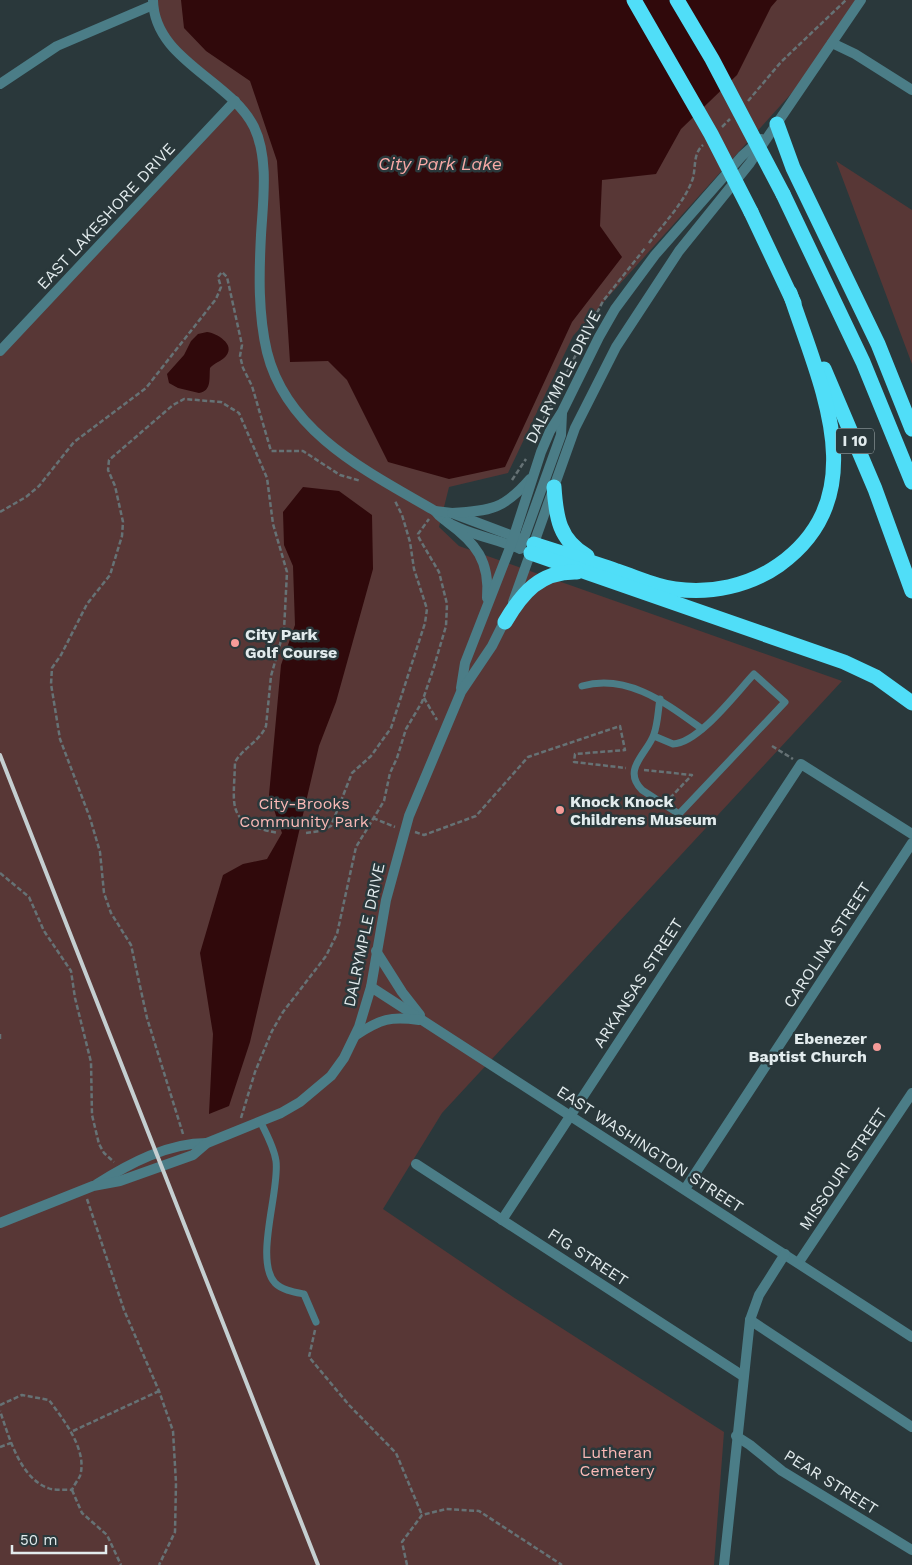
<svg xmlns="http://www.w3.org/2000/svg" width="912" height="1565" font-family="'Work Sans',sans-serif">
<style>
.green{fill:#583736}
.water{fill:#30090b}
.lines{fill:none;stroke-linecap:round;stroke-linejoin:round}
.path{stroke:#667275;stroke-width:2.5;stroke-dasharray:5 2.5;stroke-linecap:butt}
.service{stroke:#4b7d87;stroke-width:7}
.minor{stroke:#4b7d87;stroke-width:10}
.tertiary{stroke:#4b7d87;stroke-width:10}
.motorway{stroke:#50def8;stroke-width:15}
.rail{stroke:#c5cfd1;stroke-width:4}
.motorway-bridge{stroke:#50def8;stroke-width:15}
.poi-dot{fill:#f59b98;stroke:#2a383b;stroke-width:2}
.labels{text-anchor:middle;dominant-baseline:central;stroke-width:5;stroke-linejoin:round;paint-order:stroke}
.shield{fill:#2a383b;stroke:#abb5b8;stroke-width:1}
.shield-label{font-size:15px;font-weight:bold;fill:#e2ebed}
.street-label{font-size:16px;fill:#e2ebed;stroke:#2a383b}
.poi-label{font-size:16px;font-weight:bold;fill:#e2ebed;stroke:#2a383b;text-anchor:start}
.park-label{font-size:16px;fill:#fab9b6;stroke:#2a383b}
.water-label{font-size:18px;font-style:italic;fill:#f9aaa7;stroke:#2a383b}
</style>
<rect width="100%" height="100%" fill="#2a383b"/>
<!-- green -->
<g class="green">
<polygon points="153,0 861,0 817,65 573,336 508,473 449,487 439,527 459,546 842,681 442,1113 383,1209 513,1297 724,1432 714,1565 0,1565 0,351 235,102 196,69 159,24"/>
<polygon points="836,161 912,210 912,364"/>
</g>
<!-- water -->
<g class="water">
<polygon points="181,0 777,0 771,7 737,75 681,129 656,174 602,180 600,226 622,257 572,322 505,467 449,479 388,462 347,380 328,361 290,362 277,161 250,81 206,51 184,28"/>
<path d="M 207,332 C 216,333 236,344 226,356 C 222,361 214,363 210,368 C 209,378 212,391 199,393 L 178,388 L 169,383 L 167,374 L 184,355 L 191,341 L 198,334 Z"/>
<polygon points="303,487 339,491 372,515 373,569 336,702 319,746 250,1042 229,1106 209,1114 213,1034 200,953 223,875 243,864 267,859 282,833 269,795 281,665 295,625 293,566 284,545 283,512"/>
</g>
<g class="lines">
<!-- path -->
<g class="path">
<polyline points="748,101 781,62 846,0"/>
<polyline points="722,127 730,119"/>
<path d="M 649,243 C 664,223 685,202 693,178 C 696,166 693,154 703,145"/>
<polyline points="543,420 603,301 646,247"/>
<polyline points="512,480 526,459"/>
<polyline points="0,512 26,497 39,486 74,442 146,388 216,299 221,287 218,277 222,272 227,277 242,345 240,356 243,368 252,386 271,451 303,451 340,475 361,481"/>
<polyline points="424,698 437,720"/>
<polyline points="772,746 793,759"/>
<polyline points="644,770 692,775 670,798"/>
<polyline points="373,818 395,827"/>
<polyline points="415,832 424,835 476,816 528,757 620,726 625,750 575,754 574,762 626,768"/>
<polyline points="306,833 321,831 331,826 352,773 371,756 391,728 425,623 427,609 414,569 410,542 402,515 395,501"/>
<polyline points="0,873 29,897 44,931 71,971 75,998 91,1062 92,1115 99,1144 104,1153 114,1162"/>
<polyline points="0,1034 0,1041"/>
<polyline points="241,1118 255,1072 272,1031 283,1012 326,956 337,934 356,847 384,801 390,773 397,758 406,729 422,702 433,670 446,626 447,604 439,572 419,538 418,534 429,519"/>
<path d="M 183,1134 L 147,1018 L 131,945 L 111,913 L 104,893 L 100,852 L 90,818 L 60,739 L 51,684 L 52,668 L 61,655 L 87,604 L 110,575 L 122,536 L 123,522 L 115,486 L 108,470 L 109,460 L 173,405 L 184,399 L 221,402 L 239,413 L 267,478 L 273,524 L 287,572 L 284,630 L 271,676 L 266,726 C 260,741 243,748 235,762 C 234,808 225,823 278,833"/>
<polyline points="87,1199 124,1310 159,1391 173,1431 176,1483 175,1532 159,1565"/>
<polyline points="315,1330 309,1357 349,1405 396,1453 422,1515"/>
<path d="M 0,1405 L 22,1395 L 49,1400 C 63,1419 88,1450 80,1476 C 78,1480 74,1485 72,1490 C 65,1489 54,1491 48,1488 C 20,1478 9,1437 0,1411"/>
<polyline points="73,1431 159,1391"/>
<polyline points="0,1447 11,1443"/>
<polyline points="72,1490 82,1513 107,1535 121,1565"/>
<polyline points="407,1565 402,1542 422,1515 446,1509 479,1511 562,1565"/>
</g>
<!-- service -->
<g class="service">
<path d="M 582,686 C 628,673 667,704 702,729"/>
<path d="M 654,736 L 673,744 C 699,743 737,692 754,674 L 785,702 L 679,814 L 642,790 C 621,769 648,753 654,734 C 658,723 658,710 660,699"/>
<path d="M 260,1121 C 266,1133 274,1147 276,1161 C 280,1190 254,1260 275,1283 C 282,1290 294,1292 304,1294 L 316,1322"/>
</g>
<!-- minor -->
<g class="minor">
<path d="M 153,0 C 154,60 230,79 254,127 C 269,158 263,201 261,235 C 259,273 258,314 267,352 C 287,433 368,472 435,511 C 449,531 495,538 518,548"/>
<polyline points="832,43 855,54 912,90"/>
<polyline points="0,84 57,46 153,5"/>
<polyline points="0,351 235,101"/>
<polyline points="435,511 452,513 521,539"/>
<polyline points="416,1164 743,1376"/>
<polyline points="685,1189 912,843"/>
<polyline points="502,1220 801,764 912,834"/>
<polyline points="799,1262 912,1093"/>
<polyline points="750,1320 912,1427"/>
<polyline points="736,1436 750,1445 782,1471 912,1550"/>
</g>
<!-- tertiary -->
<g class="tertiary">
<path d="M 452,513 C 491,511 504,509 530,479"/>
<path d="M 447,522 C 476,543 490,561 487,598"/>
<polyline points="520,549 561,435 562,413"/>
<polyline points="513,602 575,428 616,347 679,251 750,163 861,0"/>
<polyline points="461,688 465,663 511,545 541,452 550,431 562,412 599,337 615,309 655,255 742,156 761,139"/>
<polyline points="376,951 402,992 420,1015"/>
<polyline points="371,987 912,1337"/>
<path d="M 356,1035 C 381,1019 390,1016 419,1020"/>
<path d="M 97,1184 C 130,1163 168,1143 207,1143"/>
<polyline points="0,1223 93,1186 120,1181 193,1155 207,1143 281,1113 300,1102 331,1076 344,1058 359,1027 371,987 386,900 409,816 461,692 492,646 506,618"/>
<polyline points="724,1565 750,1320 759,1295 785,1254"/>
</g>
<!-- motorway -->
<g class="motorway">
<polyline points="777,124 793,168 878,344 912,429"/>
<polyline points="783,194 863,362 912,482"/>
<polyline points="751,212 794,303"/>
<polyline points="824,369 875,489 912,591"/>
<path d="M 554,487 C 556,517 559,540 587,556"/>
<path d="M 534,544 C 561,553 589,561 617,571 C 636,577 654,586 675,589 C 711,594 749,586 779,565 C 877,495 819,383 790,293"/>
<polyline points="531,553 844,662 876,677 912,703"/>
<path d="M 505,622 C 522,593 540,571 577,572"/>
</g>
<!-- rail -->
<polyline class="rail" points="0,755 318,1565"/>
<!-- motorway-bridge -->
<g class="motorway-bridge">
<polyline points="634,0 711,134 751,212"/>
<polyline points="677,0 712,59 783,194"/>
</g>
</g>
<!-- markers -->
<g class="poi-dot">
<circle cx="235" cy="643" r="5"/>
<circle cx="560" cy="810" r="5"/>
<circle cx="877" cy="1047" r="5"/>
</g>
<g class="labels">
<!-- shield labels -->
<rect class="shield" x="836" y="428.5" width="38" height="25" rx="4"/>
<g class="shield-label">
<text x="855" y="441">I 10</text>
</g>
<!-- street labels -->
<g class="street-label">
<text transform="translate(106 216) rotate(-47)">EAST LAKESHORE DRIVE</text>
<text transform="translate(563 377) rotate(-63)">DALRYMPLE DRIVE</text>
<text transform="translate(364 935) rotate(-78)">DALRYMPLE DRIVE</text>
<text transform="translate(827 945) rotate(-57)">CAROLINA STREET</text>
<text transform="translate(638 983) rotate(-57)">ARKANSAS STREET</text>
<text transform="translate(650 1149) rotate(33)">EAST WASHINGTON STREET</text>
<text transform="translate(843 1169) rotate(-56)">MISSOURI STREET</text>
<text transform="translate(588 1257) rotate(33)">FIG STREET</text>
<text transform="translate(831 1482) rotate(32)">PEAR STREET</text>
</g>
<!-- poi labels -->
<g class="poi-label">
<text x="245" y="634">City Park<tspan x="245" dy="18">Golf Course</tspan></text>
<text x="570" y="801">Knock Knock<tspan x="570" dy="18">Childrens Museum</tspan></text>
<text x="867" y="1038" text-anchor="end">Ebenezer<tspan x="867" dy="18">Baptist Church</tspan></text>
</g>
<!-- park labels -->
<g class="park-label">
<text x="304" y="803">City-Brooks<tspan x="304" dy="18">Community Park</tspan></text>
<text x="617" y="1452">Lutheran<tspan x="617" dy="18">Cemetery</tspan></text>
</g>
<!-- water labels -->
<g class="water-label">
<text x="440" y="163">City Park Lake</text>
</g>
</g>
<!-- scale -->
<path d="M12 1545v8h94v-8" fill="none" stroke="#e2ebed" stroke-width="2.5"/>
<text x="20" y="1545" font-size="15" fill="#e2ebed" stroke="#2a383b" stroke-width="4" paint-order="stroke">50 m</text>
</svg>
